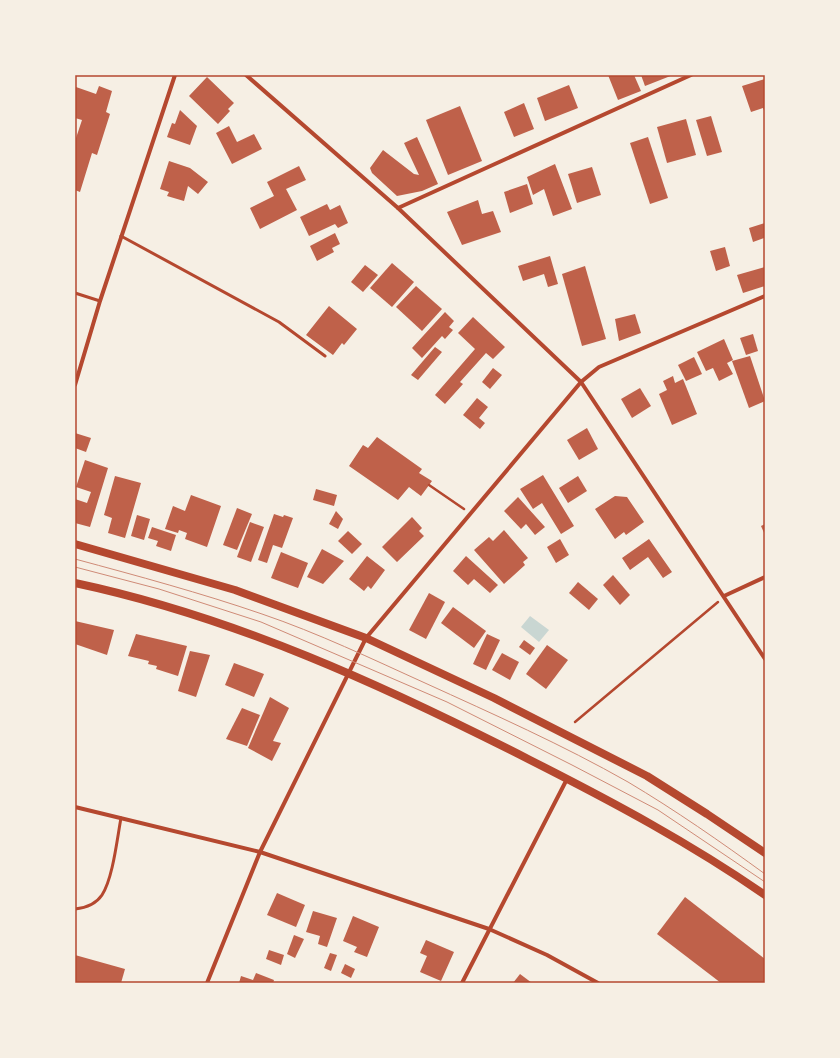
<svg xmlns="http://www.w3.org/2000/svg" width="840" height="1058" font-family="'Titillium Web',sans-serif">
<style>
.water{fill:#c9d6d2}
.building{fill:#bf614a}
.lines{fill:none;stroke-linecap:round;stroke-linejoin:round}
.path{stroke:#b5482f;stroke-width:2.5}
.service{stroke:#b5482f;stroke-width:3}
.minor{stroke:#b5482f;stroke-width:4}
.secondary{stroke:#b5482f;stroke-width:8}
.tram{stroke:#cf8b77;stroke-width:1}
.neatline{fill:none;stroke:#b5482f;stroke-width:1.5}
</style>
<rect width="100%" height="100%" fill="#f6efe4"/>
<!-- water -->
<polygon class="water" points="530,616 549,630 539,642 521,627"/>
<!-- building -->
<g class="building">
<polygon points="608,75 634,75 641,91 618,100"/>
<polygon points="641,75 673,75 645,86"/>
<polygon points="207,77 234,103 228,109 230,111 218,124 189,96"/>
<polygon points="765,79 765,113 763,108 751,112 742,86"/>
<polygon points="569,85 578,108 545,121 537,98"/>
<polygon points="99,86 112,91 106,112 110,114 97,155 92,153 80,192 75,190 75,137 76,138 82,120 75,118 75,90 76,87 96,94"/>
<polygon points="524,103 534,129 514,137 504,112"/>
<polygon points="460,106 482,161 448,175 426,120"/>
<polygon points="180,110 197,126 190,145 167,137 172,123 175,124"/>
<polygon points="711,116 722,152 707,156 696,120"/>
<polygon points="686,119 696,155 667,163 657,127"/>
<polygon points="229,126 237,142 254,134 262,149 232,164 216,133"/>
<polygon points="417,137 438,184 422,191 397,196 372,173 370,168 383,150 414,174 419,175 404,143"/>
<polygon points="648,137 668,198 650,204 630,143"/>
<polygon points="169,161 190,168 208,182 198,194 188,186 184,201 167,196 169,192 160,189"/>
<polygon points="555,164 572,209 553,216 544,189 533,195 527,177"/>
<polygon points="299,166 306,180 286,189 297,210 260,229 250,208 274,196 267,182"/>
<polygon points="592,167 601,195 577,203 568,174"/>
<polygon points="527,184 533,204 510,213 504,192"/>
<polygon points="478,200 482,214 493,211 501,232 462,245 447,212"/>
<polygon points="327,204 330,210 340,205 348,223 338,228 335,224 309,236 300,217"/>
<polygon points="765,223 765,242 764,238 753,242 749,228"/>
<polygon points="335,233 340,244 332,248 334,252 317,261 310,246"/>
<polygon points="725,247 730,266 716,271 710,251"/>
<polygon points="550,256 558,284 548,287 544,274 523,281 518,266"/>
<polygon points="392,263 414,282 392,307 370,288"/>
<polygon points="365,265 378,275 363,292 351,282"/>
<polygon points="585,266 606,339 582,346 562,274"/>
<polygon points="765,267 765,286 743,293 737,275"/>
<polygon points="416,286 442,309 422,331 396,307"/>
<polygon points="329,306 357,329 344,345 342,343 333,355 306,335"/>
<polygon points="445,312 454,321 449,327 453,330 445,339 442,336 422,358 412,348"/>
<polygon points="635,314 641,333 619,341 615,319"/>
<polygon points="473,317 505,347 493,359 486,353 460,382 463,384 445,404 435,395 475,349 458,333"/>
<polygon points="753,334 758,351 746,355 740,338"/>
<polygon points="724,339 733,360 727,363 733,374 719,381 713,368 706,371 697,352"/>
<polygon points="435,347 442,352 418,380 411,375"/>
<polygon points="750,356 765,401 749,408 732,361"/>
<polygon points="694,357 702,374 686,381 678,365"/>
<polygon points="493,368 502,375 490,389 482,382"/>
<polygon points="673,376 675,383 683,379 697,414 672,425 659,394 667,390 663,381"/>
<polygon points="640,388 651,406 632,418 621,399"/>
<polygon points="477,398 488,407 479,418 485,423 480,429 463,415"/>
<polygon points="587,428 598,449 579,460 567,440"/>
<polygon points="75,433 91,438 86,452 75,448"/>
<polygon points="377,437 422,469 419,473 432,481 421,496 409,487 398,500 349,466 363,445 368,448"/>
<polygon points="85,460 108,468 90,527 75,523 75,499 87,503 91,492 76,487"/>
<polygon points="543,475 574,526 561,534 542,503 533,509 520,489"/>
<polygon points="115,476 141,483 125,538 108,533 112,518 104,515"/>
<polygon points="578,476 587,491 568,503 559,488"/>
<polygon points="316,489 337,495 334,506 313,500"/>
<polygon points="191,495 221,506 207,547 185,539 187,533 179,530 178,533 165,529 173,506 185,511"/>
<polygon points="615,496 627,497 644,522 626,535 624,532 615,539 595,509"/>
<polygon points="518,497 545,527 535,535 526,524 521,529 504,511"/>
<polygon points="237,508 252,514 237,550 223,545"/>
<polygon points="336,511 343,519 338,529 329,524"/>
<polygon points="274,514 283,517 284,515 293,518 282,548 273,545 267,563 258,560"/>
<polygon points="137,515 150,519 144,540 131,536"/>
<polygon points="412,517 422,528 419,531 424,536 397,562 382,547"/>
<polygon points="250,522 264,527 251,562 237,557"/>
<polygon points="765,524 765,535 761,526"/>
<polygon points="152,527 176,535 171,551 156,546 158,541 148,538"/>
<polygon points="504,530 528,558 523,562 525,565 504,584 474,550 489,537 493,541"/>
<polygon points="348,531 362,544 352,554 338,541"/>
<polygon points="560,539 569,555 556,563 547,547"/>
<polygon points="649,539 672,572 663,578 648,557 630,570 622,558"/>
<polygon points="322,549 344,561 323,584 307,577"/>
<polygon points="281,552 308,563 298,588 271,578"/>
<polygon points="367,556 385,570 371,589 368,586 364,591 349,579"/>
<polygon points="466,556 498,585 490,593 474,579 468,585 453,571"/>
<polygon points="613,575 630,595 620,605 603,585"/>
<polygon points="578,582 598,599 589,610 569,593"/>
<polygon points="429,593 445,602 426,639 409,630"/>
<polygon points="453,607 486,631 474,648 441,623"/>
<polygon points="75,621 114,630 107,655 75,644"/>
<polygon points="136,634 187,646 178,676 156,669 157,666 148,664 149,661 128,656"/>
<polygon points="487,634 500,640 486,670 473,664"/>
<polygon points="524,640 535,648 530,655 519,647"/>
<polygon points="547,645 568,660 546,689 526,674"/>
<polygon points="190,651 210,655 196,697 178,691"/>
<polygon points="502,653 519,662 510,680 492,670"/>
<polygon points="234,663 264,674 254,697 225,685"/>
<polygon points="270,697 289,708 273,741 281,743 272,761 248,748"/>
<polygon points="242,708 260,715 247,746 226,739"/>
<polygon points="277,893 305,905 296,927 267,915"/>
<polygon points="685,897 765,959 765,983 721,983 657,934"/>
<polygon points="313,911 337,918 327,947 318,944 320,936 306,932"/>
<polygon points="353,916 379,927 367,957 354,952 357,947 343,941"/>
<polygon points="294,935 304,939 295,958 287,954"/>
<polygon points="426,940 454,952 441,981 420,972 427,956 420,953"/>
<polygon points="269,950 284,955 281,965 266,959"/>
<polygon points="330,953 337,955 331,971 324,968"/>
<polygon points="75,955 125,969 121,983 75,983"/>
<polygon points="345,964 355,969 351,978 341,973"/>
<polygon points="256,973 274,980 273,983 239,983 241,976 253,980"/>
<polygon points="520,974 532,983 513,983"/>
</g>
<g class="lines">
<!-- path -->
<g class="path">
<polyline points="429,485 464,509"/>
<polyline points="575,722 718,602"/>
</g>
<!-- service -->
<g class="service">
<polyline points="121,236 279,322 325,356"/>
<polyline points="75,293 100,301"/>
<path d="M 75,909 C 85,908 96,904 102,895 C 113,878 117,839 121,818"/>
</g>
<!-- minor -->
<g class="minor">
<polyline points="246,75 398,208 581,382 765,659"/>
<polyline points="398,208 691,75"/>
<polyline points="75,385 100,301 175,75"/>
<polyline points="724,596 765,577"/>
<polyline points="75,807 260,852 489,929 547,955 598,983"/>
<polyline points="207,983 260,852 366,638 581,382 599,367 765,296"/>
<polyline points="462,983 567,779"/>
</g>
<!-- secondary -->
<g class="secondary">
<polyline points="75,544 235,590 366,638 494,698 647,776 707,814 765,853"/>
<path d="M 75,583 C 235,617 385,686 530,760 C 611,801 690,843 765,895"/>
</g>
<!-- tram -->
<g class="tram">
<path d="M 75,559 C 138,576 201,593 262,614 C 318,633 372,659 425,683 C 493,714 563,745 628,782 C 675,810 721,842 765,874"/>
<polyline points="75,567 159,589 261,622 447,702 572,765 658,810 765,882"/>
</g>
</g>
<!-- border -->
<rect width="840" height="1058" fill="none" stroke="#f6efe4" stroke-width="152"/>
<rect x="76" y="76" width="688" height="906" class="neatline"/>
</svg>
